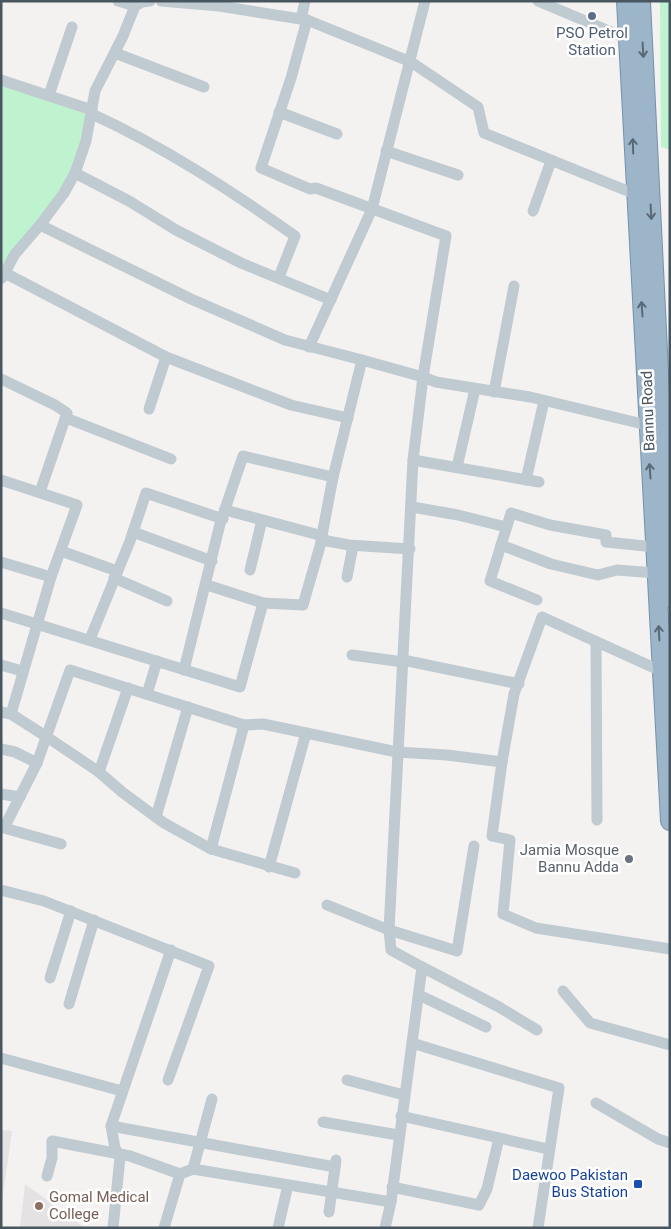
<svg xmlns="http://www.w3.org/2000/svg" width="671" height="1229" font-family="Roboto,sans-serif">
<style>
.education{fill:#e5e2e3}
.green{fill:#bff2cf}
.lines{fill:none;stroke-linecap:round;stroke-linejoin:round}
.trunk-casing{stroke:#7392ad;stroke-width:20}
.minor{stroke:#bfcad1;stroke-width:11}
.trunk{stroke:#9cb5c9;stroke-width:18}
.oneway{stroke:#596975}
.service-dot{fill:#5c6f8a;stroke:#fff;stroke-width:2}
.worship-dot{fill:#6b7280;stroke:#fff;stroke-width:2}
.transit-dot{fill:#1a4fb4;stroke:#fff;stroke-width:2}
.education-dot{fill:#8d6e63;stroke:#fff;stroke-width:2}
.labels{text-anchor:middle;dominant-baseline:central;stroke-width:5;stroke-linejoin:round;paint-order:stroke}
.service-label{font-size:15px;fill:#4e5e75;stroke:#fff}
.street-label{font-size:15px;fill:#485660;stroke:#fff}
.worship-label{font-size:15px;fill:#5b616d;stroke:#fff;text-anchor:end}
.transit-label{font-size:15px;fill:#164399;stroke:#fff;text-anchor:end}
.education-label{font-size:15px;fill:#785e54;stroke:#fff;text-anchor:start}
</style>
<rect width="100%" height="100%" fill="#f4f1f1"/>
<!-- education -->
<g class="education">
<polygon points="1,1130 12,1131 1,1209"/>
<polygon points="25,1184 85,1228 20,1228"/>
</g>
<!-- green -->
<g class="green">
<polygon points="660,1 670,1 670,150 661,147"/>
<polygon points="1,84 86,114 77,157 61,188 1,269"/>
</g>
<g class="lines">
<!-- trunk casing -->
<g class="trunk-casing">
<g id="trunk">
<polyline points="626,1 670,821"/>
<polyline points="641,1 670,598"/>
</g>
</g>
<!-- minor -->
<g class="minor">
<polyline points="118,1 135,6"/>
<polyline points="161,1 219,6 307,20 411,62 478,107 484,133 635,194"/>
<polyline points="538,1 628,39"/>
<polyline points="301,19 305,1"/>
<polyline points="307,20 291,78 261,168 310,189 316,188 446,236 423,377 436,382 530,397 647,425"/>
<polyline points="115,53 204,87"/>
<polyline points="1,80 92,110"/>
<polyline points="49,95 72,27"/>
<polyline points="279,112 337,134"/>
<path d="M 92,114 C 164,147 230,190 295,236 L 279,277"/>
<polyline points="386,151 458,175"/>
<polyline points="75,173 129,201 176,230 241,263 331,300"/>
<polyline points="533,211 551,161"/>
<polyline points="40,225 191,299 285,340 362,360"/>
<polyline points="5,273 166,357 291,405 348,418"/>
<polyline points="2,278 15,254 40,225 64,193 75,173 86,141 95,91 123,36 135,6 142,2 150,1"/>
<polyline points="309,347 372,209 425,1"/>
<polyline points="1,379 55,405 67,413 40,492"/>
<polyline points="494,392 514,286"/>
<polyline points="149,409 166,357"/>
<polyline points="66,418 171,459"/>
<polyline points="413,460 539,482"/>
<polyline points="457,467 475,389"/>
<polyline points="1,480 77,505 51,577 11,714"/>
<polyline points="526,480 544,401"/>
<polyline points="412,507 458,515 506,527"/>
<polyline points="225,510 323,536"/>
<polyline points="133,532 212,561"/>
<polyline points="322,540 349,545 410,549"/>
<polyline points="501,545 551,564 598,575 617,570 656,573"/>
<polyline points="61,551 117,571"/>
<polyline points="1,562 51,577"/>
<polyline points="250,570 262,520"/>
<polyline points="347,577 353,546"/>
<polyline points="114,578 167,601"/>
<polyline points="207,585 263,603"/>
<polyline points="537,600 490,581 511,513 550,525 606,535 606,542 655,547"/>
<polyline points="1,613 240,687 263,603 303,605 320,546 333,477 362,360 423,377 413,460 389,930 391,950 422,967 391,1202 385,1228"/>
<polyline points="90,639 130,541 146,493 223,519"/>
<polyline points="596,642 597,820"/>
<polyline points="352,655 403,662"/>
<polyline points="403,660 519,684"/>
<polyline points="1,665 22,671"/>
<polyline points="184,670 220,524 243,456 333,477"/>
<polyline points="147,694 157,661"/>
<polyline points="1,712 11,714 47,737 99,772 122,792 164,823 211,849 244,725"/>
<polyline points="1,749 15,752 37,763"/>
<polyline points="502,762 492,836 510,840 503,914 536,928 670,949"/>
<polyline points="99,772 128,688"/>
<polyline points="1,794 20,797"/>
<polyline points="156,817 188,707"/>
<polyline points="61,844 4,828 37,763 70,670 244,725 263,724 397,752 447,755 502,762 514,694 542,617 661,671"/>
<polyline points="211,849 295,873"/>
<polyline points="269,867 306,733"/>
<polyline points="1,890 44,901 209,966 168,1080"/>
<polyline points="327,905 389,930 457,951 474,846"/>
<polyline points="422,967 499,1007 537,1030"/>
<polyline points="50,978 71,911"/>
<polyline points="563,991 590,1023 670,1045"/>
<polyline points="419,995 486,1027"/>
<polyline points="69,1004 94,920"/>
<polyline points="412,1043 559,1088 538,1228"/>
<polyline points="1,1058 122,1091"/>
<polyline points="347,1080 404,1095"/>
<polyline points="596,1103 658,1139 670,1143"/>
<polyline points="401,1116 548,1149"/>
<polyline points="323,1122 398,1135"/>
<polyline points="111,1126 335,1167"/>
<polyline points="193,1169 212,1099"/>
<polyline points="47,1176 52,1158 52,1141 130,1156 180,1174"/>
<polyline points="392,1187 479,1205 487,1189 499,1138"/>
<polyline points="329,1212 336,1160"/>
<polyline points="113,1228 120,1157 115,1148 111,1126 171,950"/>
<polyline points="164,1228 180,1174 193,1169 391,1202"/>
<polyline points="278,1228 288,1185"/>
</g>
<!-- trunk -->
<use href="#trunk" class="trunk"/>
</g>
<!-- one-way arrows -->
<defs><path id="oneway-shaft" d="M-6 0H5M1.5-3L5.5 0L1.5 3" fill="none" stroke-width="1.6" stroke-linecap="round" stroke-linejoin="round" transform="scale(1.25)"/></defs>
<g class="oneway">
<use href="#oneway-shaft" transform="translate(643 50) rotate(87)"/>
<use href="#oneway-shaft" transform="translate(633 146) rotate(-92)"/>
<use href="#oneway-shaft" transform="translate(651 212) rotate(87)"/>
<use href="#oneway-shaft" transform="translate(642 309) rotate(-94)"/>
<use href="#oneway-shaft" transform="translate(650 471) rotate(-94)"/>
<use href="#oneway-shaft" transform="translate(659 633) rotate(-93)"/>
</g>
<!-- markers -->
<circle class="service-dot" cx="592" cy="16" r="5"/>
<circle class="worship-dot" cx="629" cy="859" r="5"/>
<rect class="transit-dot" x="633" y="1179" width="10" height="10" rx="2.5"/>
<circle class="education-dot" cx="39" cy="1206" r="5"/>
<g class="labels">
<!-- service labels -->
<g class="service-label">
<text x="592" y="33">PSO Petrol<tspan x="592" dy="17">Station</tspan></text>
</g>
<!-- street labels -->
<g class="street-label">
<text transform="translate(648 411) rotate(-92)">Bannu Road</text>
</g>
<!-- worship labels -->
<g class="worship-label">
<text x="619" y="850">Jamia Mosque<tspan x="619" dy="17">Bannu Adda</tspan></text>
</g>
<!-- transit labels -->
<g class="transit-label">
<text x="628" y="1175">Daewoo Pakistan<tspan x="628" dy="17">Bus Station</tspan></text>
</g>
<!-- education labels -->
<g class="education-label">
<text x="49" y="1197">Gomal Medical<tspan x="49" dy="17">College</tspan></text>
</g>
</g>
<!-- border -->
<rect width="671" height="1229" fill="none" stroke="#485660" stroke-width="5"/>
</svg>
